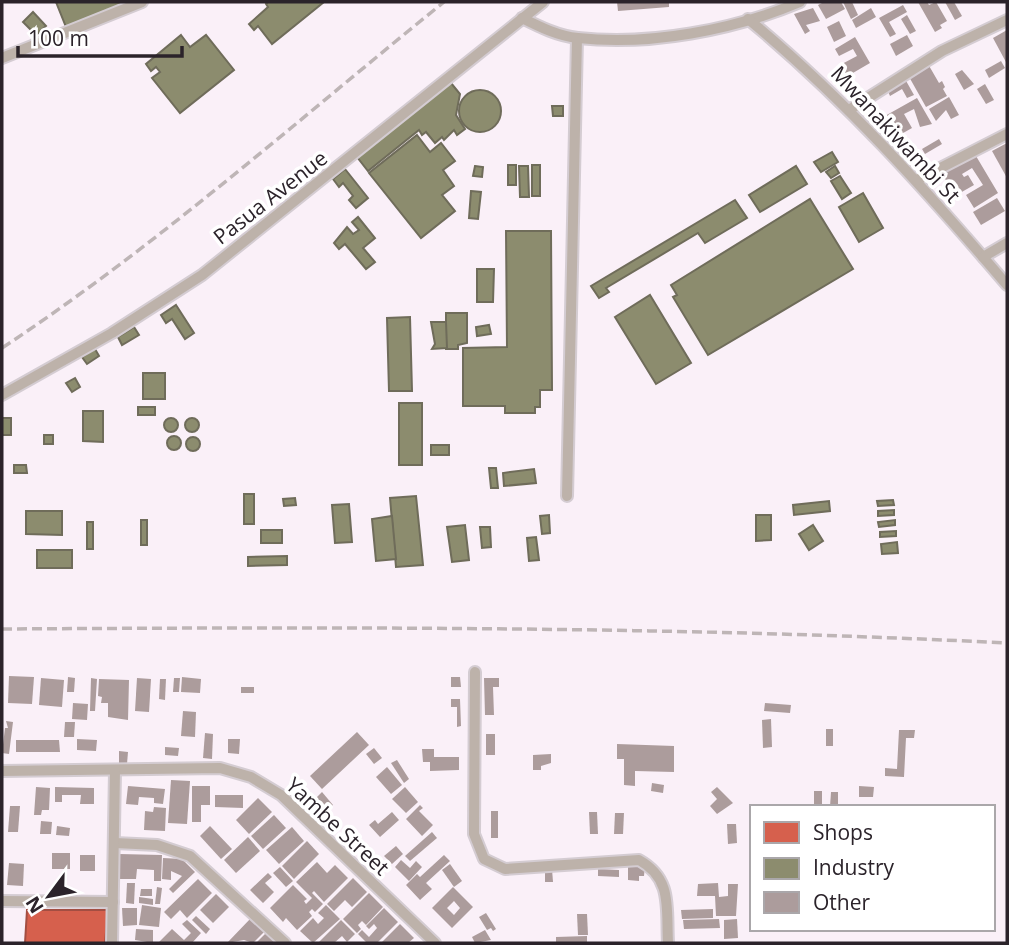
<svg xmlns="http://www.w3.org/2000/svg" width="1009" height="945" font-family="'Open Sans',sans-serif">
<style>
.shops{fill:#d6604d;stroke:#a34e42;stroke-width:2}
.industry{fill:#8c8c6e;stroke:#6f6c5a;stroke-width:2}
.building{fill:#ac9c9c;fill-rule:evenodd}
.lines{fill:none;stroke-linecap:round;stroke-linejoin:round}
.minor-casing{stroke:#d4ccd2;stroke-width:14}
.minor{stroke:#bdb2aa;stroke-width:10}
.rail{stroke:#beb5b6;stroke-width:3.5;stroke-dasharray:10 5;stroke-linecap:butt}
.labels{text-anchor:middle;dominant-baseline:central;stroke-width:7;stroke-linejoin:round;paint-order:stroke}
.street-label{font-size:21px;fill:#2b232a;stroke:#fff}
</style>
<rect width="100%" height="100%" fill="#faf0f8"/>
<!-- shops -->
<polygon class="shops" points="27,910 108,910 105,943 25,943"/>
<!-- industry -->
<g class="industry">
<polygon points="56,2 129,2 66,27"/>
<polygon points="268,2 324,2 272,44 258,26 254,30 249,24 268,7 266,4"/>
<polygon points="33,12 46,26 36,35 23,22"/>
<polygon points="181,35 190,47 206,35 234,70 180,113 152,78 160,72 156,67 151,71 146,64"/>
<polygon points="451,83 460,94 456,115 465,129 457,135 454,130 444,140 442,137 435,143 426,132 422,135 419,130 368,171 357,157"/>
<circle cx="480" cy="111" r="21"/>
<polygon points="552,106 563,106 563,116 553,116"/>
<polygon points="417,135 430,152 441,143 455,161 443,170 454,186 442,195 455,211 421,238 369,173"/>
<polygon points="832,152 838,162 821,172 814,162"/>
<rect x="508" y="165" width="8" height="20"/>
<rect x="532" y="165" width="8" height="31"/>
<polygon points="475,166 483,167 482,177 473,176"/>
<polygon points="519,166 528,166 529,197 520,197"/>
<polygon points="796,166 807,184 760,212 749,195"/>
<polygon points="835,166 839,173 831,178 826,172"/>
<polygon points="345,169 368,198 356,208 349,200 353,196 343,183 339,187 333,179"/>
<polygon points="840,176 851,193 842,199 831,181"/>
<polygon points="471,191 481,192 478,219 469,218"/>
<polygon points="863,193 883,228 859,242 839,207"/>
<polygon points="810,199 853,269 708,355 673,297 677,295 671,285"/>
<polygon points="735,200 747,218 705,243 698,233 606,288 609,292 599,298 591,286"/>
<polygon points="358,217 375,238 363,248 375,262 366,269 345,244 339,249 334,243 347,227 353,234 359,230 352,222"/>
<polygon points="506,231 551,231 552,390 540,390 540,407 535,407 535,413 505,413 505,406 463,406 463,348 507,347"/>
<polygon points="477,269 494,269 493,302 477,302"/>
<polygon points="650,295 691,363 656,384 615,317"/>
<polygon points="176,305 194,333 185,339 172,319 166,323 161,315"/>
<polygon points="446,313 467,313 467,343 458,345 458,349 446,349"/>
<polygon points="410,317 412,391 389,391 387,318"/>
<polygon points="431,322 446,322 447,348 432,349 435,344"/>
<polygon points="489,325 491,334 477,336 476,327"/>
<polygon points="134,327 139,335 122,345 118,337"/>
<polygon points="95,349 99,356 87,364 82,357"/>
<rect x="143" y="373" width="22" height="26"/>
<polygon points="75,378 80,387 72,392 66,383"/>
<rect x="399" y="403" width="23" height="62"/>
<rect x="138" y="407" width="17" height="8"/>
<polygon points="83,411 103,411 103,442 83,441"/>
<rect x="2" y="418" width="9" height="17"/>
<circle cx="171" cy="425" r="7"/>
<circle cx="192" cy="425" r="7"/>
<rect x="44" y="435" width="9" height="9"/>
<circle cx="174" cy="443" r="7"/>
<circle cx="193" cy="444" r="7"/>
<rect x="431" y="445" width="18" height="10"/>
<polygon points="14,465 26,465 27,473 14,473"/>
<polygon points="489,468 496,468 498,488 491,488"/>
<polygon points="534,469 536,483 504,486 503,473"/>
<rect x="244" y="494" width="10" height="30"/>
<polygon points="416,496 423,565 396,567 390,498"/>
<polygon points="295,498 296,505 284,506 283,499"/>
<polygon points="893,500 894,505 878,506 877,501"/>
<polygon points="829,501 830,511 794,515 793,505"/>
<polygon points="349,504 352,542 335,543 332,505"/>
<polygon points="894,510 894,515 878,516 878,511"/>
<polygon points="26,511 62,511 62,535 26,534"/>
<polygon points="549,515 550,533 542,534 540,516"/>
<polygon points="756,515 771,515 771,540 756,541"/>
<polygon points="392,516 396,559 376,561 372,519"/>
<rect x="141" y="520" width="6" height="25"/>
<polygon points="895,520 895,525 879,527 878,522"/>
<rect x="87" y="522" width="6" height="27"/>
<polygon points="465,525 469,560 452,562 447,527"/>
<polygon points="813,525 823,541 809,550 799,534"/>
<polygon points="480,527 490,527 491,547 482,548"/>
<rect x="261" y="530" width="21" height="13"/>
<polygon points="896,531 896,536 880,537 880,532"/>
<polygon points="536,537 539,560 529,561 527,538"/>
<polygon points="897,542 898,553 882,554 881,544"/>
<rect x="37" y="550" width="35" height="18"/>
<polygon points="287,556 287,565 248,566 248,557"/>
</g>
<!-- building -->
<g class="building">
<polygon points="617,2 669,2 669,7 618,11"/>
<polygon points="824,2 841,2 845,9 826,19 818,5"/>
<polygon points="843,2 852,2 858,15 851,19"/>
<polygon points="918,2 927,2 929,5 936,2 947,21 940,25 942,28 935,32"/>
<polygon points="945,2 954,2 962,16 955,20"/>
<polygon points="903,5 907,12 889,22 896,34 890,37 879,18"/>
<polygon points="813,8 820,21 806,25 810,31 805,34 794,14"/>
<polygon points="871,8 876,17 856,28 852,20"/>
<polygon points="907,15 916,31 910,34 901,19"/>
<polygon points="839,21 846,36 834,42 827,27"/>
<polygon points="1007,30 1007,64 993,38"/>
<polygon points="907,35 913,46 896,56 890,44"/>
<polygon points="855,37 870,63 846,77 840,65 857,56 853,49 839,56 835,49"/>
<polygon points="1001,61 1005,68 989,78 985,70"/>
<polygon points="928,64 939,83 942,81 945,87 943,89 947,96 926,107 908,75"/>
<polygon points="962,70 974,84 964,90 955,74"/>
<polygon points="905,79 914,95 907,98 902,89 890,96 887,89"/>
<polygon points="985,84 994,100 986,104 977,89"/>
<polygon points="949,97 959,115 951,119 946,110 936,121 929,109"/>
<polygon points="917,98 932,124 920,127 914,109 904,114 912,128 896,137 890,126 881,131 876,121"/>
<polygon points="939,139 942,144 925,154 922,149"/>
<polygon points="1007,143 1007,178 992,151"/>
<polygon points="976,156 998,193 974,208 966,195 983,185 972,168 962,174 964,177 968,175 974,185 953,197 944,176 948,174 946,170"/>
<polygon points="997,198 1005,211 981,225 973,212"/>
<polygon points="9,676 34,677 32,704 8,703"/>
<polygon points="68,677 75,678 74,692 67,692"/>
<polygon points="182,677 201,679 200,693 181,692"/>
<polygon points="451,677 460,677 461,687 451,687"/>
<polygon points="41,678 64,680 62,707 39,705"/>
<polygon points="91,678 97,679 95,711 90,711"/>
<polygon points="137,678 151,679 149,712 135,711"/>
<polygon points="174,678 180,678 179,692 173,692"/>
<polygon points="484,678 499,678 499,687 493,687 494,715 485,715"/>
<polygon points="99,679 129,680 128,720 108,717 108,703 101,703 102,697 98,696"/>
<polygon points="160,679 166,679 165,700 159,699"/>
<rect x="241" y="687" width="13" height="6"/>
<polygon points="451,699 460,699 461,726 457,727 457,707 451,707"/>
<polygon points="73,703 88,704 87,720 72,719"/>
<polygon points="765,703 791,705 790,713 764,711"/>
<polygon points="183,711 196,712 195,737 181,736"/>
<polygon points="771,719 772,747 763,748 762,720"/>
<polygon points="6,721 13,722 9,754 2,753 5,728 8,728"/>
<polygon points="65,722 75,722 74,737 64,737"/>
<rect x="826" y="729" width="7" height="17"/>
<polygon points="899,730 915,730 914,738 906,738 904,777 885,776 885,768 897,769"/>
<polygon points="357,732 369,745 322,789 310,776"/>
<polygon points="205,733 213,734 212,759 203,758"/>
<rect x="486" y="734" width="9" height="21"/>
<polygon points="77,739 97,740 96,751 77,750"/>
<polygon points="228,739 240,739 239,754 228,753"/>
<polygon points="16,740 59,740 60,752 16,752"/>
<polygon points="617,744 674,746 674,772 635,771 635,786 624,785 624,759 617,759"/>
<polygon points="165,747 179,748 178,756 165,755"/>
<polygon points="374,748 382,758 374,764 366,754"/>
<polygon points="422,749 434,749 434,757 459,757 459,770 430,771 430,762 423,762"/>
<polygon points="119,751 128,752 127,764 119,764"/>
<polygon points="551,754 551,763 541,766 541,770 533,770 533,755"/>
<polygon points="397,760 409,779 404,783 391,763"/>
<polygon points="387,767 402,785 391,794 376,777"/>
<polygon points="171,780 190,781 187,824 168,823"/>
<polygon points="652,783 664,785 663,793 651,791"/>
<polygon points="128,786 165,789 163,804 154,803 154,798 139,797 138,805 126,804"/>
<polygon points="192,786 210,786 210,805 201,805 201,822 192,822"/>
<polygon points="859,786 874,787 873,797 859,797"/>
<polygon points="36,787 50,788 49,810 42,810 41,815 34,815"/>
<polygon points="55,787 94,788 94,804 80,804 81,795 62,795 62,802 55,802"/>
<polygon points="405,787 418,802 406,813 392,799"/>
<polygon points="717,787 733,803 717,814 710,806 717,799 711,792"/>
<rect x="814" y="791" width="8" height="16"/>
<polygon points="322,792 333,805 326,811 315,799"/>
<polygon points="831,792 838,792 838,807 830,807"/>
<polygon points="215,795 243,795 243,808 215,807"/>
<polygon points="258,798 272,812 249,834 236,820"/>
<polygon points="420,805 423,808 419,811 433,825 422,836 406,819"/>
<polygon points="10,806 20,806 18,832 8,832"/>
<polygon points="154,807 166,808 165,831 144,830 145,811 153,812"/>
<rect x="491" y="811" width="7" height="27"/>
<polygon points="392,812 399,820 380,837 369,825 375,820 378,824"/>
<polygon points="589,812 597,812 598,834 590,834"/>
<polygon points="615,813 624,813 623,834 614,834"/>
<polygon points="274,815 286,828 263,849 251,836"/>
<polygon points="41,821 52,822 51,834 40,834"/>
<polygon points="727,824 736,824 737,843 728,844"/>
<polygon points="57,826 70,828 69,836 56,835"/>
<polygon points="210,826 232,849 221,859 200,836"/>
<polygon points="292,827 304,841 279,864 266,850"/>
<polygon points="432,832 437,838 410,861 405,856"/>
<polygon points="248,837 260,851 236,873 224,860"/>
<polygon points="307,841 319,854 294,879 282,866"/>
<polygon points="396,846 403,854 392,864 384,856"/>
<rect x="52" y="853" width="18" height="16"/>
<polygon points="119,854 162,855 161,881 154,881 154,870 137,869 136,879 118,879"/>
<rect x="80" y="855" width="15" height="16"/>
<polygon points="444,855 450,861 426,883 432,889 420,900 406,885 417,874 420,877"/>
<polygon points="163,858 182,859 195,872 173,893 169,889 182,876 171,871 171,880 162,879"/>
<polygon points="401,860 410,868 416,861 422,867 409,881 395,867"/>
<polygon points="317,862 327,873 335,865 348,878 324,902 314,891 312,893 323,904 315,912 312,909 309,912 312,916 297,930 286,918 283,922 270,908 293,885 307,899 304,901 306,904 312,898 296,882"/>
<polygon points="9,863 24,864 23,886 7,885"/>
<polygon points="450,864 462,881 454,887 442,870"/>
<polygon points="628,864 645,865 644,876 639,876 639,881 628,880"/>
<polygon points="280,867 293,881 286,887 273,873"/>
<polygon points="545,869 552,869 553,882 545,882"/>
<polygon points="598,869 619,870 619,877 598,876"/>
<polygon points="268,873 272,877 265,883 274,892 263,903 250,890"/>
<polygon points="353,878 367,892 352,907 345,900 334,911 327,904"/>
<polygon points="198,879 212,893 187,918 180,910 171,919 164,912"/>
<polygon points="127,883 135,883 134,904 126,903"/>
<polygon points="718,883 719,897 728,896 728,884 738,884 736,916 716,916 715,896 697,896 698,884"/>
<polygon points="157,887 162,888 160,904 155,904"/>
<path d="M 453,887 L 473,907 L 452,928 L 432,908 ZM 454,901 L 460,908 L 454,915 L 447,908 Z"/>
<polygon points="141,889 152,889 152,896 140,896"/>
<polygon points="369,893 383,907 366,925 362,921 358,925 361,929 357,933 343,919"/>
<polygon points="216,894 229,907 213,923 200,910"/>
<polygon points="139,897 153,899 153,905 139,903"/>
<polygon points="142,905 161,908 159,927 139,925"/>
<polygon points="326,905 340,919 313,943 300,931 313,918 318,924 324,918 318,913"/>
<polygon points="122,908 137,908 137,925 123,926"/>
<polygon points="384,908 398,922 377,943 367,943 358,934 362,930 369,937 377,928 374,924 369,929 366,926"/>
<polygon points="713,909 713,918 682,919 681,910"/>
<polygon points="486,913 496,929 493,931 491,928 487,930 479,917"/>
<polygon points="577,914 587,914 588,935 578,935"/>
<polygon points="196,916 210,929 206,934 192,920"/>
<polygon points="251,918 265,931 253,943 244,940 227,943"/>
<polygon points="719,919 720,928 684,929 683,920"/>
<polygon points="737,919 738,938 724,939 724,920"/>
<polygon points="187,920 201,933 192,943 158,943 172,929 184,940 191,933 182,924"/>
<polygon points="341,920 355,934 347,942 342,936 334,943 318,943"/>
<polygon points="400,924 414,938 408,943 381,943"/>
<polygon points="136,929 153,930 153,943 135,940"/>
<polygon points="485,930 491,940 475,943 472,937"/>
<polygon points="266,933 276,943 256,943"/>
<polygon points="587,936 587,943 556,943 556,937"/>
</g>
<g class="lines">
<!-- minor casing -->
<g class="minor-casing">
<g id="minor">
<path d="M 522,18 C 540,27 558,36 578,38 C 649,46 734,30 800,2"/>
<path d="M 748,19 C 844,98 926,190 1007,285"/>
<polyline points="2,58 142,2"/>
<polyline points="849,110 942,51 1007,20"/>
<polyline points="917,180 1007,134"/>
<polyline points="983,257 1007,243"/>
<polyline points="2,395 112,333 202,275 543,2"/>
<polyline points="567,496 577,38"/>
<path d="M 475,672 L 474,834 L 484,859 L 505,869 L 639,860 C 673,879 666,908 668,943"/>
<polyline points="2,771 220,768 251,777 281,795 435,943"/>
<polyline points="115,843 157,845 190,856 285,943"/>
<polyline points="2,901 113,902"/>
<polyline points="112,943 115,771"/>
</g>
</g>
<!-- minor -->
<use href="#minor" class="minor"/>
<!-- rail -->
<g class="rail">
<path d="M 2,348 C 158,245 299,119 444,2"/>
<path d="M 2,629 C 337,627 673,626 1007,643"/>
</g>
</g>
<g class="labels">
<!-- street labels -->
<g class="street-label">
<text transform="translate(896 134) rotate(47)">Mwanakiwambi St</text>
<text transform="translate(270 197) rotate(-38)">Pasua Avenue</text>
<text transform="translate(338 826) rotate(43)">Yambe Street</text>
</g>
</g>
<!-- border -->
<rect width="1009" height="945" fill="none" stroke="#2b232a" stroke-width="7"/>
<!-- legend -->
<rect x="750" y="805" width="245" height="126" fill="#ffffff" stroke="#aaa7aa" stroke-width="2"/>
<rect x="764" y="822" width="35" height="21" fill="#d6604d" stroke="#aaa7aa" stroke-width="2"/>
<text x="813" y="840" font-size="21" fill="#2b232a">Shops</text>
<rect x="764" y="858" width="35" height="21" fill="#8c8c6e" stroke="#aaa7aa" stroke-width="2"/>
<text x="813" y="875" font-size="21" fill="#2b232a">Industry</text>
<rect x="764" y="892" width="35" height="21" fill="#ac9c9c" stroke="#aaa7aa" stroke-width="2"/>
<text x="813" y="910" font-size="21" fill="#2b232a">Other</text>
<!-- north arrow -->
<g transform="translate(49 896) rotate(238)" stroke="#ffffff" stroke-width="5" paint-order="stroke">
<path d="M0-5L12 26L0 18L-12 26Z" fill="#2b232a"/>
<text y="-10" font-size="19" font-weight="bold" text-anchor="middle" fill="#2b232a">N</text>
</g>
<!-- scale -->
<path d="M18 46v10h164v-10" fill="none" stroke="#2b232a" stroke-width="3.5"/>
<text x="28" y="46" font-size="21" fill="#2b232a" stroke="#ffffff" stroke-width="5" paint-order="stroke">100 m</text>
</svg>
